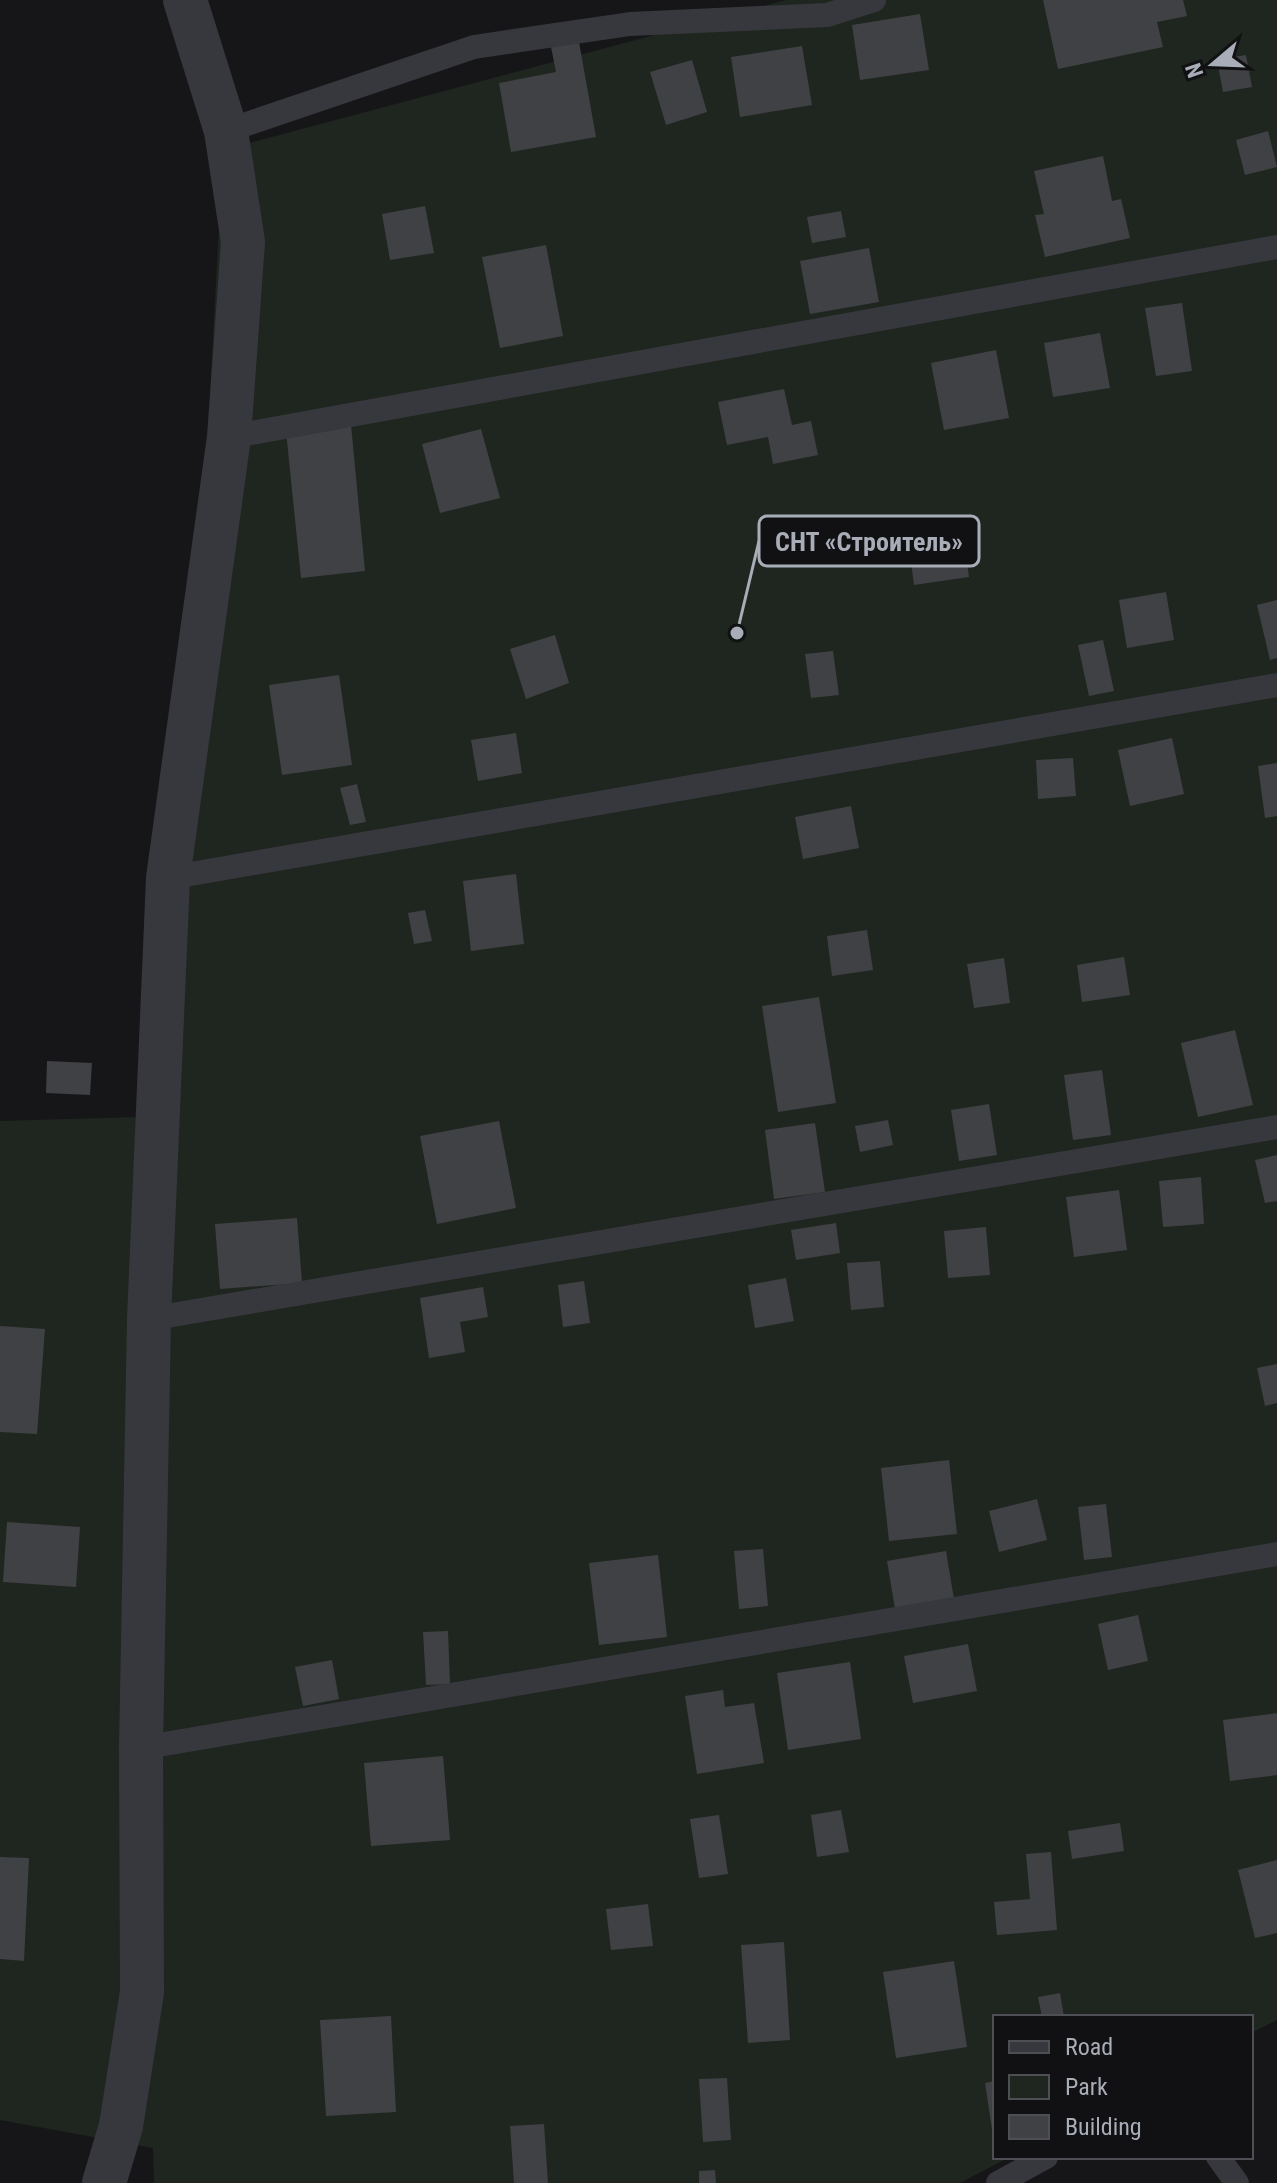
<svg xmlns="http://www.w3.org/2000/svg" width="1277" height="2183" font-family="'Roboto Condensed',sans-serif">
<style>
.green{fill:#1e261f}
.building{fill:#404145}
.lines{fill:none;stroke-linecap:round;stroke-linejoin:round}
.service{stroke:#37383d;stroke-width:24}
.tertiary{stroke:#37383d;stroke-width:44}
.leader{fill:none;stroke:#a8adb8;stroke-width:3}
.callout-dot{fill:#a8adb8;stroke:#111113;stroke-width:3}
.callout{fill:#111113;stroke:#a8adb8;stroke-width:3}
.callout-label{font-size:26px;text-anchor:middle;font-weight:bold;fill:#a8adb8}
</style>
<rect width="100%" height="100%" fill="#161618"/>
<!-- green -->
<polygon class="green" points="786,0 1277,0 1277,2020 1251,2033 1251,2017 995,2017 995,2157 1010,2157 960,2183 154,2183 153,2148 0,2120 0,1121 172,1116 223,150"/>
<!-- building -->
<g class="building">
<polygon points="1043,0 1183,0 1187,16 1157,22 1163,47 1058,69"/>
<polygon points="920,14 929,70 860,80 852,25"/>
<polygon points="579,42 596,137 511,152 499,83 556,72 551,47"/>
<polygon points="802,46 812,105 740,117 731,57"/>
<polygon points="1246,55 1252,87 1223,92 1217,60"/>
<polygon points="692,60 707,112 666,125 650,72"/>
<polygon points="1268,131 1277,167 1245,175 1236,140"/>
<polygon points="1103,156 1112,201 1121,199 1130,238 1045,257 1035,215 1044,214 1034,171"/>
<polygon points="425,206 434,253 390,260 382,214"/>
<polygon points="841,211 846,237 812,243 807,217"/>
<polygon points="546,245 563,336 500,348 482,257"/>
<polygon points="869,248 879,302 810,314 800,261"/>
<polygon points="1182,303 1192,371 1156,376 1145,308"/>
<polygon points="1100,333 1110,388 1053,397 1044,343"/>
<polygon points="996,350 1009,418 944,430 931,363"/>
<polygon points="784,389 792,425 811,421 818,455 773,464 768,437 727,445 718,402"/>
<polygon points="351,425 365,571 301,578 286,431"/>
<polygon points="481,429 500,498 440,513 422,444"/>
<polygon points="963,532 969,577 914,585 908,539"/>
<polygon points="1166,592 1174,640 1127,648 1119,600"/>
<polygon points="1277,600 1277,658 1270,660 1257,605"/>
<polygon points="555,635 569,683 526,699 510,649"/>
<polygon points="1103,640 1114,691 1089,696 1078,645"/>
<polygon points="833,651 839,695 811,698 805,654"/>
<polygon points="339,675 352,765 282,775 269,685"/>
<polygon points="516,733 522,773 478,781 471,740"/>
<polygon points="1172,738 1184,794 1130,806 1118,750"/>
<polygon points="1073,758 1076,796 1038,799 1036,760"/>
<polygon points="1277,763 1277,816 1265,818 1258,766"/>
<polygon points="357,784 366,822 350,825 340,788"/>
<polygon points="851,806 859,848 803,859 795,817"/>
<polygon points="516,874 524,944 471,951 463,881"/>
<polygon points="425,910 432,941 414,944 408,913"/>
<polygon points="867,930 873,970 832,976 827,936"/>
<polygon points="1124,957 1130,995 1082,1002 1077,965"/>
<polygon points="1004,958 1010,1003 974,1008 967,964"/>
<polygon points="819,997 836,1103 778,1112 762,1006"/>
<polygon points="1235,1030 1253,1105 1198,1117 1181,1043"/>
<polygon points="47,1061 92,1063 90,1095 46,1093"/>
<polygon points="1102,1070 1111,1135 1073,1140 1064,1075"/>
<polygon points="989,1104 997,1155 959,1161 951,1110"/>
<polygon points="888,1120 893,1145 860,1152 855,1126"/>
<polygon points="499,1121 516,1208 437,1224 420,1136"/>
<polygon points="815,1123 825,1192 774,1199 765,1130"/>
<polygon points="1277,1155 1277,1201 1265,1203 1255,1160"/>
<polygon points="1201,1177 1204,1224 1163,1227 1159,1181"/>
<polygon points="1119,1190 1127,1250 1074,1257 1066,1197"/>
<polygon points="297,1218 302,1283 220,1289 215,1224"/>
<polygon points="836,1223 840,1253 796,1260 791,1230"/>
<polygon points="986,1227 990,1275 948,1278 944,1231"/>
<polygon points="880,1261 884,1307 851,1310 847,1263"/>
<polygon points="786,1278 794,1321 755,1328 748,1285"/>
<polygon points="584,1281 590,1323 563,1327 558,1285"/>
<polygon points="483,1287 488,1317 460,1322 465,1352 429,1358 420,1298"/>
<polygon points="0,1326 45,1329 37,1434 0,1432"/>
<polygon points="1277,1364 1277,1403 1265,1406 1257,1368"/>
<polygon points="949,1460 957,1534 889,1541 881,1468"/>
<polygon points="1037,1499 1047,1540 999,1552 989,1511"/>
<polygon points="1106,1504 1112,1557 1084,1560 1078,1507"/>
<polygon points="7,1522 80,1527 76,1587 3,1582"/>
<polygon points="763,1549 768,1606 739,1609 734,1551"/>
<polygon points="946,1551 954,1599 895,1609 887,1561"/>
<polygon points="658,1555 667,1637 599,1645 589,1563"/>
<polygon points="1138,1615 1148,1661 1108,1670 1098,1624"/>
<polygon points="448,1631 450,1684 426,1685 423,1632"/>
<polygon points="968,1644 977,1691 913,1703 904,1656"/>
<polygon points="332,1660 339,1699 303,1706 295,1667"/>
<polygon points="850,1662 861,1739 788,1750 777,1673"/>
<polygon points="723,1690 725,1707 754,1703 764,1763 697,1774 685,1696"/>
<polygon points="1277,1713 1277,1775 1230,1781 1223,1720"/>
<polygon points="443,1756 450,1840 371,1846 364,1763"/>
<polygon points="841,1810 849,1852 817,1857 811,1815"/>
<polygon points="719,1815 728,1874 699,1878 690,1819"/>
<polygon points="1120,1823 1124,1851 1072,1859 1068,1831"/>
<polygon points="1051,1852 1057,1930 997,1935 994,1902 1030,1899 1026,1854"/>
<polygon points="0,1857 29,1858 24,1961 0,1959"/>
<polygon points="1277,1860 1277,1933 1255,1938 1238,1870"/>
<polygon points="648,1904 653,1946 611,1950 606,1909"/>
<polygon points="784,1942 790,2040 748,2043 741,1945"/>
<polygon points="954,1961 967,2047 896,2058 883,1972"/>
<polygon points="1060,1993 1064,2017 1042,2017 1038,1997"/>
<polygon points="391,2016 396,2112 326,2116 320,2020"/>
<polygon points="727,2078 731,2140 703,2142 699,2079"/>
<polygon points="995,2081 995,2135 993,2136 985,2083"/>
<polygon points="544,2124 548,2183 514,2183 510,2126"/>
<polygon points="715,2170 716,2183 699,2183 699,2171"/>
</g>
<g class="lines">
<!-- service -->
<g class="service">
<polyline points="226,131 474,47 630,24 827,15 874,0"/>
<polyline points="229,437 1277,247"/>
<polyline points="168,878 1277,685"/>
<polyline points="149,1319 1277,1127"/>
<polyline points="141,1748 1277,1554"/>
<polyline points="1218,2157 1237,2183"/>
<polyline points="998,2183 1046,2157"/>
</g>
<!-- tertiary -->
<polyline class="tertiary" points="104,2183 121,2126 142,1992 141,1748 149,1319 168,878 229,437 243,242 226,131 185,0"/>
</g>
<!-- callouts -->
<path class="leader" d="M737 633L759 541"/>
<circle class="callout-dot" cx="737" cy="633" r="8"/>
<rect class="callout" x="759" y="516" width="220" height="50" rx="8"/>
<g class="callout-label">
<text x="869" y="551">СНТ «Строитель»</text>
</g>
<!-- legend -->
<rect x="993" y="2015" width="260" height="144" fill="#111113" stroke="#4d4f55" stroke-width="2"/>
<rect x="1009" y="2041" width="40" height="12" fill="#37383d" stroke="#4d4f55" stroke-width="2"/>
<text x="1065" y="2055" font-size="24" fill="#a8adb8">Road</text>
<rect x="1009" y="2075" width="40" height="24" fill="#1e261f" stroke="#4d4f55" stroke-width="2"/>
<text x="1065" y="2095" font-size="24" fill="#a8adb8">Park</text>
<rect x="1009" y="2115" width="40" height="24" fill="#404145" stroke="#4d4f55" stroke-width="2"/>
<text x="1065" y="2135" font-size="24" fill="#a8adb8">Building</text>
<!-- north arrow -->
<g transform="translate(1213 64) rotate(251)" stroke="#111113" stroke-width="6" paint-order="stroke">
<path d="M0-6L14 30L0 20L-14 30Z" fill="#a8adb8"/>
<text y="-12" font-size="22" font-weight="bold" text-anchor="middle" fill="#a8adb8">N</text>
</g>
</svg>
